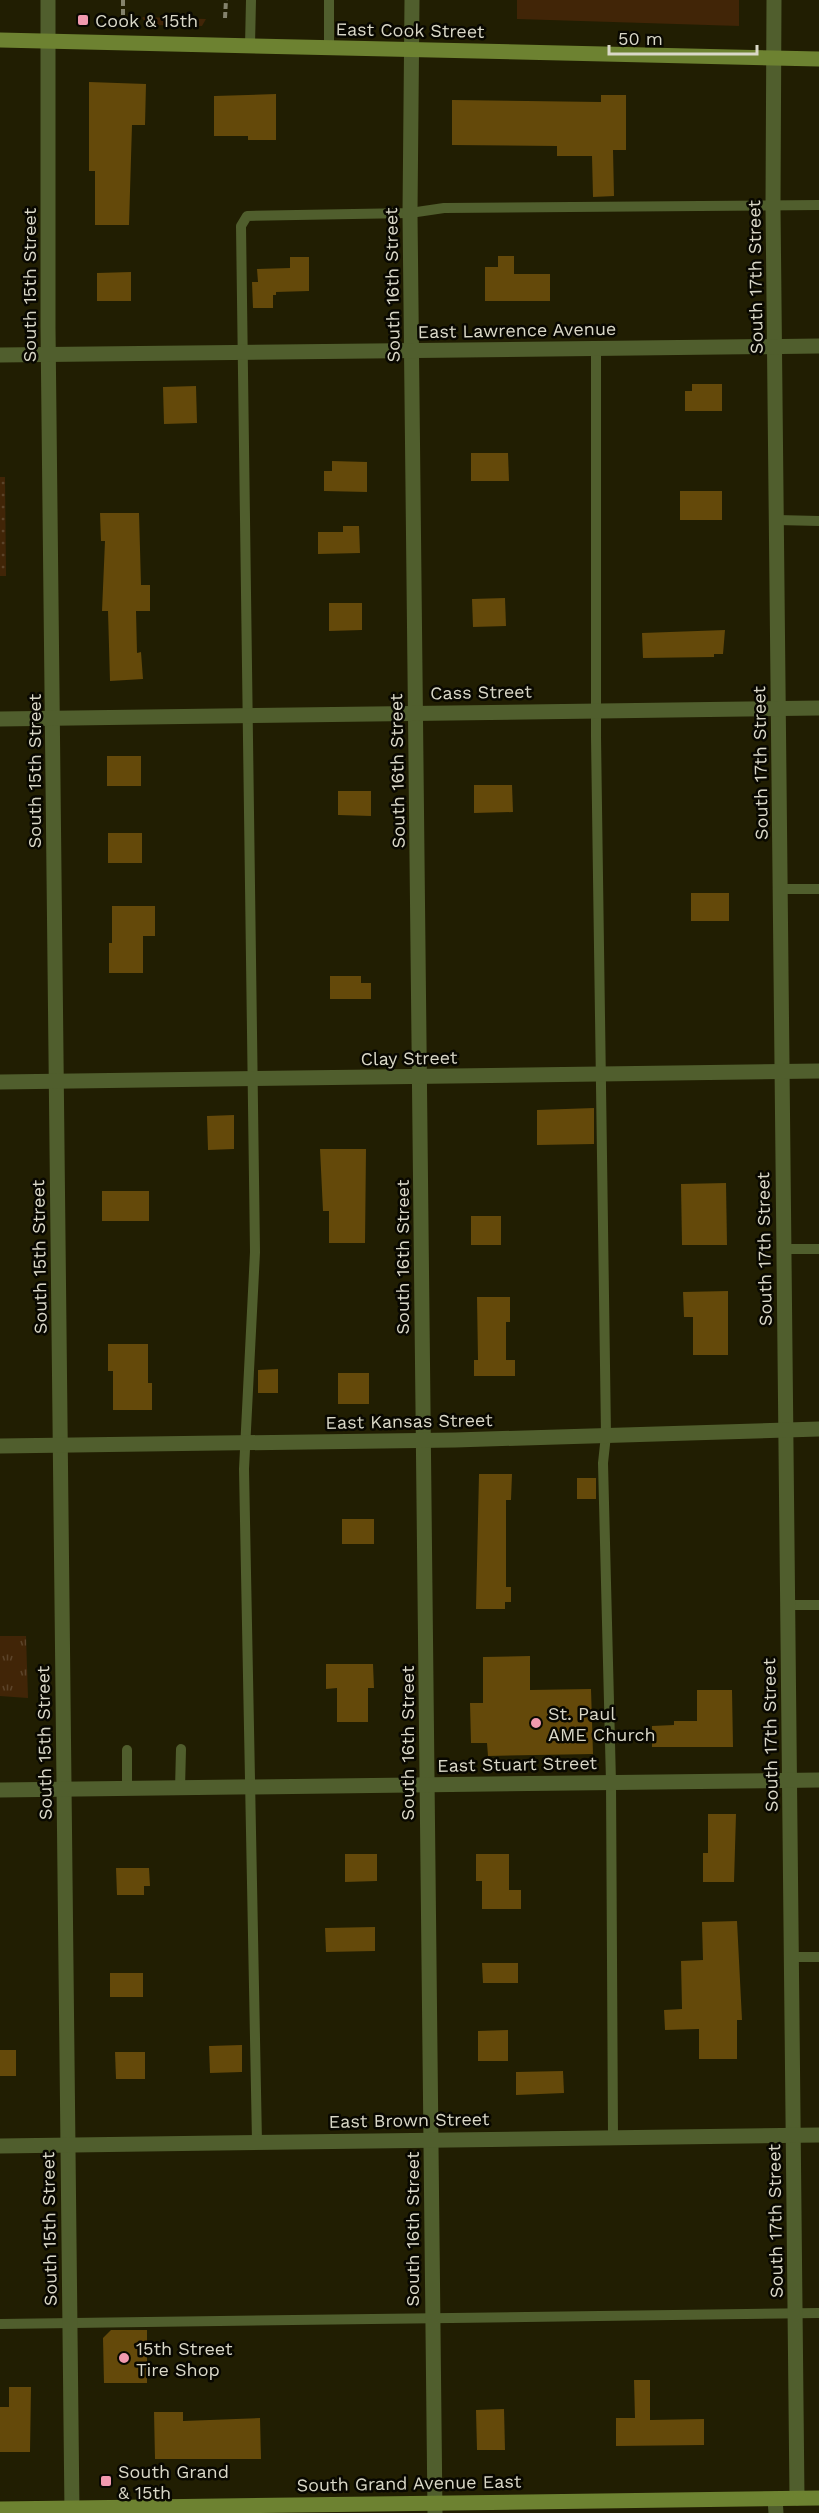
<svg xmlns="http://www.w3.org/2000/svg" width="819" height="2513" font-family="'Work Sans',sans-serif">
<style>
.grass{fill:#412507}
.park{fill:url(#park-tufts)}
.garden{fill:url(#garden-dots)}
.building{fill:#64490a}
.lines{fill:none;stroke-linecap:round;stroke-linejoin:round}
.path{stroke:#84826c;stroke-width:4;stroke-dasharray:6 3;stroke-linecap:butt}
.lane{stroke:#505e2d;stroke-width:10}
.street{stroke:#505e2d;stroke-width:15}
.secondary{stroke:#6d8231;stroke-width:15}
.poi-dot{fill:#f29aaf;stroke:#090801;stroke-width:2}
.labels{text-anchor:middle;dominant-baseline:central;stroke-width:5;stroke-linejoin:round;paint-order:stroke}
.poi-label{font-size:18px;fill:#dad8c8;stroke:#090801;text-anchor:start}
.street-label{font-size:18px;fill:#dad8c8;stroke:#090801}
</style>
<defs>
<pattern id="park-tufts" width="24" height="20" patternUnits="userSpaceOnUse" patternTransform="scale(1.5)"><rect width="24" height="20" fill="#412507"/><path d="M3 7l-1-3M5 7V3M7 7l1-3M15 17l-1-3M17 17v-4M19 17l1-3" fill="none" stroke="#5c442a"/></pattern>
<pattern id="garden-dots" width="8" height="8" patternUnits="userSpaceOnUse" patternTransform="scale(1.5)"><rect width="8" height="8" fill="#412507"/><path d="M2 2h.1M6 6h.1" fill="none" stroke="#5c442a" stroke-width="1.8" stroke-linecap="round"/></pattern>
</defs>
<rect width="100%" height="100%" fill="#211e02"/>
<!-- grass -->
<g class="grass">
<polygon points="517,0 739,0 739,26 517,19"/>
<polygon points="142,18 143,17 206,19 202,26 148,25"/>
</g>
<!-- park -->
<polygon class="park" points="0,1636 26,1636 28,1698 0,1696"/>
<!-- garden -->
<polygon class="garden" points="0,477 5,477 6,576 0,576"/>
<!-- building -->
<g class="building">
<polygon points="89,82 146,84 145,125 132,125 129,225 95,225 95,171 89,171"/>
<polygon points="276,94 276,140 248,140 248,136 214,136 214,96"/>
<polygon points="601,95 626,95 626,150 613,150 614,196 593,197 592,156 557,156 557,146 452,145 452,100 601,102"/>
<polygon points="498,256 514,256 514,274 550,274 550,301 485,301 485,267 498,267"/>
<polygon points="290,257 309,257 309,291 276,292 276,295 273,295 273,308 253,308 252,282 258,282 257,269 290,268"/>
<polygon points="131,272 131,301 97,301 97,273"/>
<polygon points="692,384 722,384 722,411 685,411 685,391 692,391"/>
<polygon points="196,386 197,423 164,424 163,387"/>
<polygon points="471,453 508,453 509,481 471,481"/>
<polygon points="332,461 367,462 367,492 324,491 324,471 332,471"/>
<rect x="680" y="491" width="42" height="29"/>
<polygon points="100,513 139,513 141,585 150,585 150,611 136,611 137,653 141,652 143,679 110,681 108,611 102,611 105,541 101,541"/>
<polygon points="343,526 359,526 360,553 318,554 318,532 343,532"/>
<polygon points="505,598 506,626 473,627 472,599"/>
<polygon points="329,603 362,603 362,630 329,631"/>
<polygon points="725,630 723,654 714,654 714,657 643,658 642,633"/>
<rect x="107" y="756" width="34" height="30"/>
<polygon points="474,785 512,785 513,812 474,813"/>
<polygon points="338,791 371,791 371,816 338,815"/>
<rect x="108" y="833" width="34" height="30"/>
<rect x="691" y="893" width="38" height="28"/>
<polygon points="112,906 155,906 155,936 143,936 143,973 109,973 109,943 112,943"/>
<polygon points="330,976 361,976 361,983 371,983 371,999 330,999"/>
<polygon points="594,1108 594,1144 537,1145 537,1110"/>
<polygon points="234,1115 234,1149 208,1150 207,1116"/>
<polygon points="320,1149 366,1149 365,1243 329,1243 329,1211 323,1211"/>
<polygon points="726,1183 727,1245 682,1245 681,1184"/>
<rect x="102" y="1191" width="47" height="30"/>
<rect x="471" y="1216" width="30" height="29"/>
<polygon points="728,1291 728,1355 693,1355 693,1317 684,1317 683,1292"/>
<polygon points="477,1297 510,1297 510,1322 506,1322 506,1360 515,1360 515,1376 474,1376 474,1360 478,1360"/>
<polygon points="108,1344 148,1344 148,1383 152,1383 152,1410 113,1410 113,1371 108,1371"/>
<polygon points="278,1369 278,1393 258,1393 258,1370"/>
<rect x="338" y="1373" width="31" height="31"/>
<polygon points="479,1474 512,1474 511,1500 506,1500 506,1587 511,1587 511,1602 505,1602 505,1609 476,1609"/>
<rect x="577" y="1478" width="19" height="21"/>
<rect x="342" y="1519" width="32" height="25"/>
<polygon points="530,1656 530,1690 591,1689 593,1754 488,1756 487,1743 471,1743 470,1703 483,1703 483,1657"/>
<polygon points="326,1664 373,1664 374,1688 368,1688 368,1722 337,1722 337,1688 326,1689"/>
<polygon points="697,1690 732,1690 733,1747 652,1747 652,1726 674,1725 674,1721 697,1721"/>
<polygon points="708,1814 736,1814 734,1882 703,1882 703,1853 708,1853"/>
<polygon points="345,1854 377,1854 377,1881 345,1882"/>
<polygon points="476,1854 509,1854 509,1890 521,1890 521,1909 482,1909 482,1881 476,1881"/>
<polygon points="116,1868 149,1868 150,1886 144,1886 144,1895 117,1895"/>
<polygon points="737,1921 742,2020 737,2020 737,2059 699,2059 699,2029 665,2030 664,2010 682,2009 681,1961 703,1960 702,1922"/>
<polygon points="375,1927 375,1951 326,1952 325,1928"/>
<polygon points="482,1963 518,1963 518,1983 483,1983"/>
<rect x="110" y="1973" width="33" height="24"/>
<polygon points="508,2030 508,2061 478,2061 478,2031"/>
<polygon points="242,2045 242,2072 210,2073 209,2046"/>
<rect x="0" y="2050" width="16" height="26"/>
<polygon points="115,2052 145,2052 145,2079 116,2079"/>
<polygon points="563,2071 564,2093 516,2095 516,2072"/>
<polygon points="111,2330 147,2330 147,2383 104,2383 103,2338"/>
<polygon points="634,2380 650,2380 650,2420 704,2419 704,2445 616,2446 616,2418 635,2418"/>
<polygon points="9,2387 31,2387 30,2452 0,2452 0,2407 9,2407"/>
<polygon points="504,2409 505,2450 477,2450 476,2410"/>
<polygon points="154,2412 183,2412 183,2421 260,2418 261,2459 155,2459"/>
</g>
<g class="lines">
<!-- path -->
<g class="path">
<polyline points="123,0 123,16"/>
<polyline points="225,18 226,0"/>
</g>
<!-- lane -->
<g class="lane">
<polyline points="329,0 329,47"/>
<polyline points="250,45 251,0"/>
<polyline points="596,348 596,737 606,1435 603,1463 611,1782 613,2137"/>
<polyline points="777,520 819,521"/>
<polyline points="780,889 819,889"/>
<polyline points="784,1249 819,1249"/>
<polyline points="788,1605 819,1605"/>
<polyline points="127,1750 127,1790"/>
<polyline points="180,1789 181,1749"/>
<polyline points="790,1957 819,1957"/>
<polyline points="257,2142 244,1469 255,1252 241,226 247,216 410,213 444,208 819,205"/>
<polyline points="0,2324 819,2313"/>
</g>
<!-- street -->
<g class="street">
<polyline points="48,0 48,327 72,2513"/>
<polyline points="412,0 410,213 435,2513"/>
<polyline points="774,0 773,206 797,2498"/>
<polyline points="0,355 819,346"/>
<polyline points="0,719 819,708"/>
<polyline points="0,1082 819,1071"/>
<polyline points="0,1446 455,1440 819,1429"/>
<polyline points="0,1790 819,1780"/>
<polyline points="0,2146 819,2135"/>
<polyline points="775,2499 776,2513"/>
</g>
<!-- secondary -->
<g class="secondary">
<polyline points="0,40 819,59"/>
<polyline points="0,2509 819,2498"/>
</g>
</g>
<!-- markers -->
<g class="poi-dot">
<rect x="77" y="14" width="12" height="12" rx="3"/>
<circle cx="536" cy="1723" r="6"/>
<circle cx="124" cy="2358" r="6"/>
<rect x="100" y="2475" width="12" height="12" rx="3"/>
</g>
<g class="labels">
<!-- poi labels -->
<g class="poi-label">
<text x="95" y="20">Cook &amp; 15th</text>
<text x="548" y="1713">St. Paul<tspan x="548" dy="21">AME Church</tspan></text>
<text x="136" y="2348">15th Street<tspan x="136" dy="21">Tire Shop</tspan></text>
<text x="118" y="2471">South Grand<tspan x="118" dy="21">&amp; 15th</tspan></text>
</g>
<!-- street labels -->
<g class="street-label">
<text transform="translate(410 30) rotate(1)">East Cook Street</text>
<text transform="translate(755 277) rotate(-91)">South 17th Street</text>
<text transform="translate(29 285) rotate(-90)">South 15th Street</text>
<text transform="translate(392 285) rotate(-91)">South 16th Street</text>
<text transform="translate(517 330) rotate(-1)">East Lawrence Avenue</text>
<text transform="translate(481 692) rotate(-1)">Cass Street</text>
<text transform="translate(760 763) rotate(-91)">South 17th Street</text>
<text transform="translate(34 771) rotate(-90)">South 15th Street</text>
<text transform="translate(397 771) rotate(-91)">South 16th Street</text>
<text transform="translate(409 1058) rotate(-1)">Clay Street</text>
<text transform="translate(764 1249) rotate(-91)">South 17th Street</text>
<text transform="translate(39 1257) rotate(-91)">South 15th Street</text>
<text transform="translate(402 1257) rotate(-90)">South 16th Street</text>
<text transform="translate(409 1421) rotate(-1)">East Kansas Street</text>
<text transform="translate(770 1735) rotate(-91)">South 17th Street</text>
<text transform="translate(44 1743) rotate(-91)">South 15th Street</text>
<text transform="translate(407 1743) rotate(-90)">South 16th Street</text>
<text transform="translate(517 1764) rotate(-1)">East Stuart Street</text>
<text transform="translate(409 2120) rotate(-1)">East Brown Street</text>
<text transform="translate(775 2221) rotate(-91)">South 17th Street</text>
<text transform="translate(49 2229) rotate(-91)">South 15th Street</text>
<text transform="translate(412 2229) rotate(-90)">South 16th Street</text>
<text transform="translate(409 2483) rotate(-1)">South Grand Avenue East</text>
</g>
</g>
<!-- scale -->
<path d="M609 45v9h148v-9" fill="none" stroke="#dad8c8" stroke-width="3"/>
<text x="618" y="45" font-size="18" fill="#dad8c8" stroke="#090801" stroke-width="4.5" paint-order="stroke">50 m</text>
</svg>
